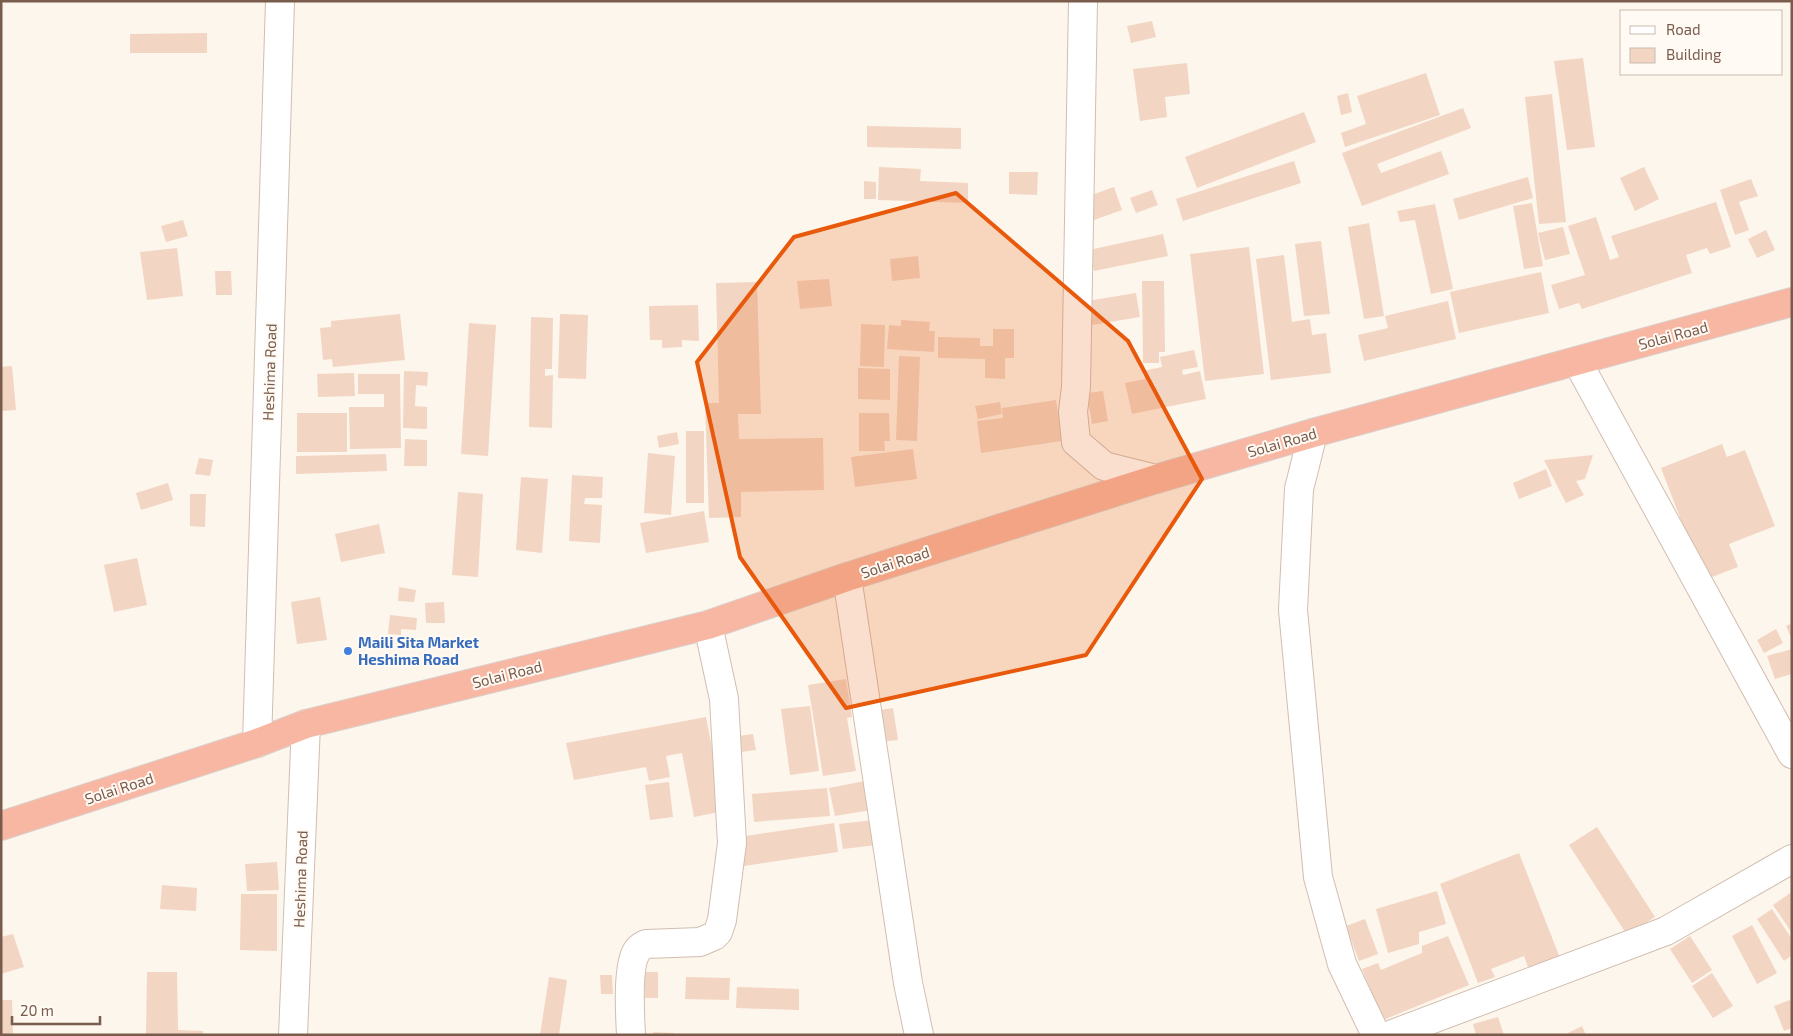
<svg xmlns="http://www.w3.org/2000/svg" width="1793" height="1036" font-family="'Exo 2',sans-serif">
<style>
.building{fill:#f3d5c3}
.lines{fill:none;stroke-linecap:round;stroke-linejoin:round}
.street-casing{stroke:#d1beb0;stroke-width:30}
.highway-casing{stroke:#dad1cd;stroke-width:30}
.street{stroke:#fff;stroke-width:28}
.highway{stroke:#f7b7a3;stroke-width:28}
.marked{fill:#e8590c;fill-opacity:0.2;stroke:#e8590c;stroke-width:4;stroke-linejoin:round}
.shop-dot{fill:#3f7fe0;stroke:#fffaf3;stroke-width:2}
.labels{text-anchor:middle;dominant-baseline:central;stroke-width:4;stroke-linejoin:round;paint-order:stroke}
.street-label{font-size:15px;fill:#7a5c4d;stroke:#fffaf3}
.shop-label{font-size:15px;font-weight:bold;fill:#366cbe;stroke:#fffaf3;text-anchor:start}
</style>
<rect width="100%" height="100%" fill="#fdf6ec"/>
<!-- building -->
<g class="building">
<polygon points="1152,21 1156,37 1131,43 1127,26"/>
<polygon points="207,33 207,53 130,53 130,34"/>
<polygon points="1583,58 1595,147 1567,150 1554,61"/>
<polygon points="1187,63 1190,94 1165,97 1167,117 1140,121 1133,69"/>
<polygon points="1426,73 1440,115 1345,147 1341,133 1366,124 1357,96"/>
<polygon points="1348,93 1352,112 1341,115 1337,96"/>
<polygon points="1552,94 1566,222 1539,224 1525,97"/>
<polygon points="1463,108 1471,128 1377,164 1381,173 1441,151 1449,174 1362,206 1342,153"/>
<polygon points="1304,112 1316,142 1197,188 1185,157"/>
<polygon points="867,126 961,128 961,149 867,147"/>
<polygon points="1294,161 1301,183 1183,221 1176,199"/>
<polygon points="879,167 921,169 920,181 968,183 968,203 878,200"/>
<polygon points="1644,167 1659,199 1635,211 1620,178"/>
<polygon points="1009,172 1038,172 1037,195 1009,194"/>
<polygon points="1528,177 1533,198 1459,220 1453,199"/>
<polygon points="1751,179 1758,196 1739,202 1749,230 1735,235 1720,190"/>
<polygon points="864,181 876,182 876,199 864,199"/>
<polygon points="1114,187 1122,210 1094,220 1086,197"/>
<polygon points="1152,190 1158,205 1136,213 1130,198"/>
<polygon points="1716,202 1731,247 1710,254 1707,248 1686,255 1692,273 1582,309 1579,303 1559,309 1551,285 1585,275 1568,226 1596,217 1610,260 1619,257 1611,236"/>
<polygon points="1532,203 1543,266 1524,269 1513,206"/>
<polygon points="1435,204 1453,289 1431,294 1415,220 1400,222 1397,211"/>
<polygon points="183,220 188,236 166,242 161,226"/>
<polygon points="1369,223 1384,316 1364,319 1348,227"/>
<polygon points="1563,227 1570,254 1545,260 1538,233"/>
<polygon points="1766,230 1775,250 1757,258 1748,239"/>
<polygon points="1163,234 1168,256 1094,271 1089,250"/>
<polygon points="1321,241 1330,314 1304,316 1295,244"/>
<polygon points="1249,247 1264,374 1205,381 1190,254"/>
<polygon points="177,248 183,296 147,300 140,252"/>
<polygon points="1284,255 1292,322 1310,319 1312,335 1326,333 1331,373 1271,380 1256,259"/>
<polygon points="918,256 920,278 892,281 890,259"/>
<polygon points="215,271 231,271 232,295 216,295"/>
<polygon points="1541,272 1549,313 1459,333 1450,292"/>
<polygon points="829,279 832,306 800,309 797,281"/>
<polygon points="1142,281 1164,281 1165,352 1159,352 1159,363 1143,363"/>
<polygon points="757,282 761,414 738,414 739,439 823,438 824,490 741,492 741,517 709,518 705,403 719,403 716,283"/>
<polygon points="1136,293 1140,317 1092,325 1087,301"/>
<polygon points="1448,301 1456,339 1364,361 1358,335 1388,328 1385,316"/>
<polygon points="698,305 699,341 682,340 682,347 662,348 662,340 650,340 649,306"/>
<polygon points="400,314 405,360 333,367 332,359 323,360 320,328 331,327 331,321"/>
<polygon points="560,314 588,315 586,379 558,378"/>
<polygon points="531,317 553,318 552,369 545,369 545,376 553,375 552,428 529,427"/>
<polygon points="901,320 930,322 929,331 935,331 934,352 887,349 889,325 901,326"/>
<polygon points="469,323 496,325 488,456 461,454"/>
<polygon points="861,324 885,325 884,367 860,366"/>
<polygon points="993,329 1014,329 1014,358 1005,358 1005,379 985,378 985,359 938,358 938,337 980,338 980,346 993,346"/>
<polygon points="1194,350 1198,367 1182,370 1183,375 1200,371 1206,399 1132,414 1125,383 1145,379 1143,371 1162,367 1160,357"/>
<polygon points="899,356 920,357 917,441 896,440"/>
<polygon points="12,366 16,410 1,411 1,367"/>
<polygon points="858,368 890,369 890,400 858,399"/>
<polygon points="404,371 428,372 427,386 416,385 415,406 427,407 427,429 403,428"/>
<polygon points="354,373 355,396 318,397 317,374"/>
<polygon points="358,374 400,374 401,448 350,449 349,407 384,407 384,394 358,394"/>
<polygon points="1103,391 1108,421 1092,424 1087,393"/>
<polygon points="1056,400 1062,441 981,453 977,421 1003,418 1002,408"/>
<polygon points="1000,402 1002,414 978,419 975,406"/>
<rect x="297" y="413" width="50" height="39"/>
<polygon points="859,413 889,413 890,441 884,441 885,451 859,451"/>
<rect x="686" y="431" width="18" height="72"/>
<polygon points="677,432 679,444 659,448 657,436"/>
<polygon points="405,439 427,440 427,466 404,466"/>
<polygon points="1722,444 1727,457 1745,450 1775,526 1729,544 1738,567 1704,580 1661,468"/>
<polygon points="913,449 917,479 855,487 851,457"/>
<polygon points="648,453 675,456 671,515 644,513"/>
<polygon points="386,454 387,471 296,474 296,456"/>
<polygon points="1593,455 1585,479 1576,481 1584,495 1566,503 1544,460"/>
<polygon points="199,458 213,460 210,476 195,474"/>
<polygon points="1546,469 1552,486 1519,499 1513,483"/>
<polygon points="572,475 603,477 602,498 585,498 584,504 602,505 600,543 569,541"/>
<polygon points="521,477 548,479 542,553 516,550"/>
<polygon points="168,483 173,500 141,510 136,493"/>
<polygon points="458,492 483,494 478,577 452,575"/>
<polygon points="190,494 206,494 205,527 190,526"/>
<polygon points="704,511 709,542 646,553 640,523"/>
<polygon points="379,524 385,553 341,562 335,534"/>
<polygon points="137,558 147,605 114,612 104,565"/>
<polygon points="399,587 416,590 414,602 398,601"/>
<polygon points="320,597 327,640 297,644 291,602"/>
<polygon points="444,602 445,623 426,623 425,603"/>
<polygon points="390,615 417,618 416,630 401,629 401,635 388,634"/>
<polygon points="1792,623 1792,640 1786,626"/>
<polygon points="1776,629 1783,643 1764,653 1757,640"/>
<polygon points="1792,649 1792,674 1775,679 1767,656"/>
<polygon points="846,679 852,717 847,718 856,771 823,776 808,685"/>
<polygon points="810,706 819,771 790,775 781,709"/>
<polygon points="893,708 898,740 878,742 874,711"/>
<polygon points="706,717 724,811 694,817 682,753 666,756 670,777 649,781 646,767 574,780 566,743"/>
<polygon points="753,734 756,750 741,752 739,736"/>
<polygon points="865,781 871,810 835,816 829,788"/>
<polygon points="669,782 673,817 650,820 645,785"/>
<polygon points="827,788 830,816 754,822 752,794"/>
<polygon points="873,820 877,845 843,849 839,824"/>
<polygon points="834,823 838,852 744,866 739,837"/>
<polygon points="1597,827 1655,917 1627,935 1569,845"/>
<polygon points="1519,853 1560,958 1529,970 1524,956 1491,969 1495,977 1478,983 1440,884"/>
<polygon points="277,862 279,890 247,891 245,864"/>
<polygon points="162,885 197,888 196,911 160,909"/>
<polygon points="1437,891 1446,924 1419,932 1419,944 1388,953 1376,909"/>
<polygon points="1792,892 1792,933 1773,905"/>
<polygon points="241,894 277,894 277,951 240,950"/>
<polygon points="1772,909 1792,939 1792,955 1784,961 1757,919"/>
<polygon points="1365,919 1378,954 1359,961 1346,926"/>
<polygon points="1752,925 1777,973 1757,984 1732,936"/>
<polygon points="13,934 24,967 1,974 1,937"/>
<polygon points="1448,936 1469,985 1383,1020 1362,969 1378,963 1381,970 1422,953 1422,946"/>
<polygon points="1690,936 1712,970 1692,983 1670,949"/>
<polygon points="147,972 177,972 178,1030 203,1031 203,1035 146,1035"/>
<rect x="645" y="972" width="13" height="26"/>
<polygon points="1712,973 1733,1006 1713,1018 1692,986"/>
<polygon points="600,975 612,975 613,994 601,994"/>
<polygon points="549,977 567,980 559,1035 540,1035"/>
<polygon points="686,977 730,978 729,1000 685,999"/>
<polygon points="737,987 799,989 799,1010 736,1008"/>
<polygon points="1,1000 12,1000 13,1035 1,1035"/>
<polygon points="1790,1000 1792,1005 1792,1028 1784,1031 1774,1006"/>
<polygon points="1498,1017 1504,1035 1476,1035 1473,1024"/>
<polygon points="1582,1026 1586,1035 1564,1035"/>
<polygon points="653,1032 674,1033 674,1035 653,1035"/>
</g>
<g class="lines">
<!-- street casing -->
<g class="street-casing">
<g id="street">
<polyline points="1083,1 1076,387 1073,412 1076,442 1104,466 1156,479"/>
<polyline points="1577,361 1792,754"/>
<polyline points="1313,433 1299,489 1293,610 1318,877 1342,964 1376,1035"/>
<polyline points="847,577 908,983 919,1035"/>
<polyline points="257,743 280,1"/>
<polyline points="293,1035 306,724"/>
<path d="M 631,1035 C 630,1016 627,965 637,951 C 639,947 642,946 646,944 L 700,942 L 714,936 L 718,932 L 722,920 L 732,843 L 724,699 L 708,625"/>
<polyline points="1390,1035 1666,931 1792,859"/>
</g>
</g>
<!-- highway casing -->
<g class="highway-casing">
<polyline id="highway" points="1,826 257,743 306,724 708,625 847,577 1156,479 1313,433 1792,302"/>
</g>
<!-- street -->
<use href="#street" class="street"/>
<!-- highway -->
<use href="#highway" class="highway"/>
</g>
<!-- marked area -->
<path class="marked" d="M 956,193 L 1128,341 L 1202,479 L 1086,655 L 846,708 L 740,557 L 697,362 L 794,237 Z"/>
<!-- markers -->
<circle class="shop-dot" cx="348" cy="651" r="5"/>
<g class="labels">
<!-- street labels -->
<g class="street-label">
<text transform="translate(1673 335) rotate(-15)">Solai Road</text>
<text transform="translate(269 372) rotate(-88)">Heshima Road</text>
<text transform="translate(1282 442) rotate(-16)">Solai Road</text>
<text transform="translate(895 562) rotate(-18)">Solai Road</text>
<text transform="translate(507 674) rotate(-14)">Solai Road</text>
<text transform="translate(119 788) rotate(-18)">Solai Road</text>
<text transform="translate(300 879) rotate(-88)">Heshima Road</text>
</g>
<!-- shop labels -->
<g class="shop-label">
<text x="358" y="642">Maili Sita Market<tspan x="358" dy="17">Heshima Road</tspan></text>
</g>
</g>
<!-- border -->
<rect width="1793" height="1036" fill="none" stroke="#7a5c4d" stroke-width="5"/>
<!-- legend -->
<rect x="1620" y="10" width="162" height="65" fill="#fffaf3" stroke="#cabbb1"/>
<rect x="1630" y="26" width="25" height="8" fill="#ffffff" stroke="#cabbb1"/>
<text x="1666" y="35" font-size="15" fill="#7a5c4d">Road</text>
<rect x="1630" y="48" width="25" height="15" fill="#f3d5c3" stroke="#cabbb1"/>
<text x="1666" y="60" font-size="15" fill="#7a5c4d">Building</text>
<!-- scale -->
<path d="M12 1016v8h88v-8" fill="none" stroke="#7a5c4d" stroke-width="2.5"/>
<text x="20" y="1016" font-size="15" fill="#7a5c4d" stroke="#fffaf3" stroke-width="4" paint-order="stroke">20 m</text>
</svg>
